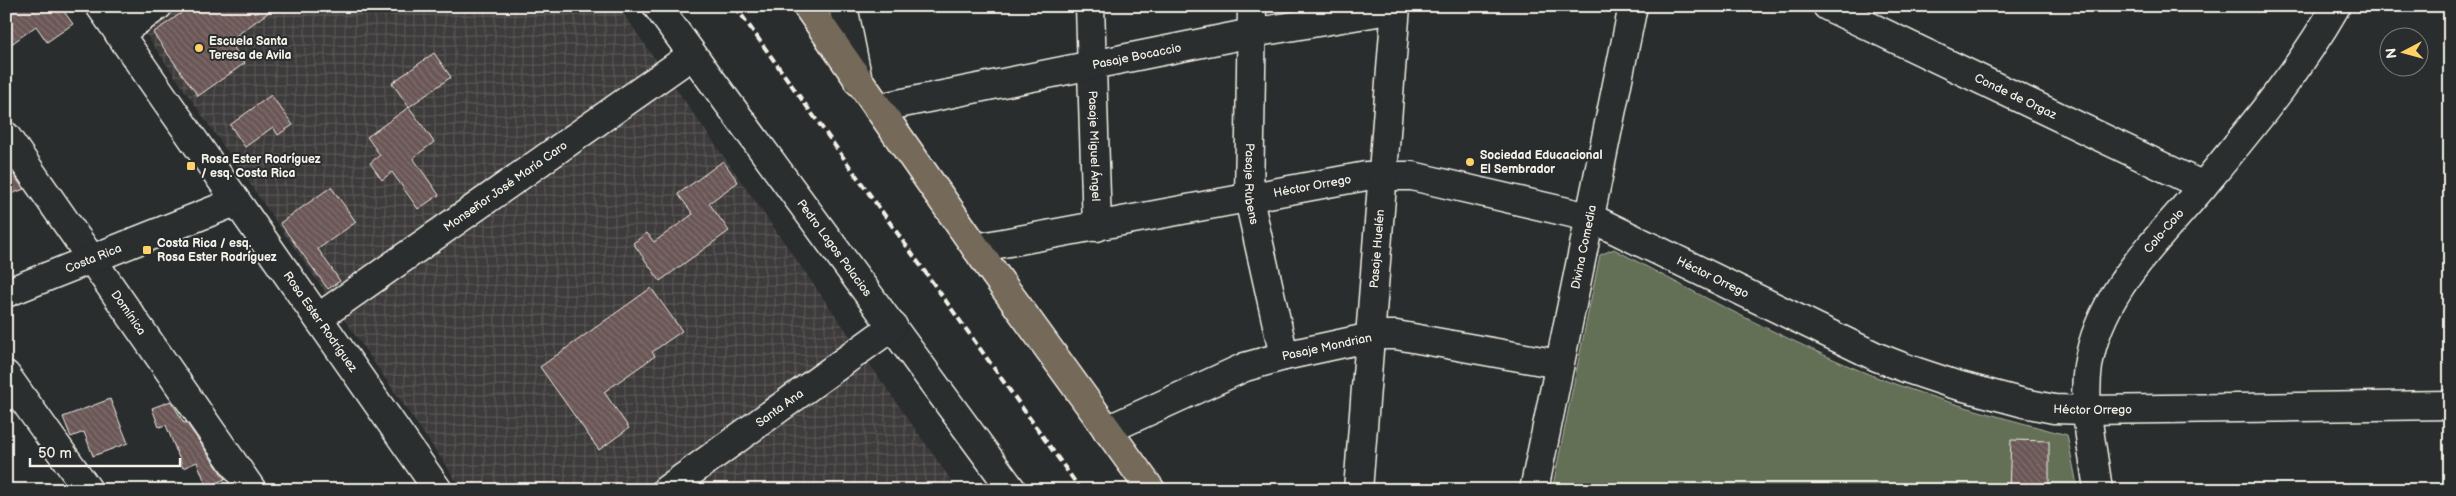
<svg xmlns="http://www.w3.org/2000/svg" width="2456" height="496" font-family="'Balsamiq Sans',sans-serif">
<style>
.industrial{fill:url(#industrial-grid)}
.grass{fill:#646f56;stroke:#acb09f}
.building{fill:url(#building-back-hatch);stroke:#f4f1e8}
.lines{fill:none;stroke-linecap:round;stroke-linejoin:round}
.minor-casing{stroke:#f4f1e8;stroke-width:31}
.major-casing{stroke:#f4f1e8;stroke-width:31}
.minor{stroke:#2a2d2e;stroke-width:28}
.major{stroke:#746a5a;stroke-width:28}
.rail{stroke:#f4f1e8;stroke-width:4;stroke-dasharray:8 4;stroke-linecap:butt}
.poi-dot{fill:#ffd166;stroke:#2a2d2e;stroke-width:2}
.labels{text-anchor:middle;dominant-baseline:central;stroke-width:4;stroke-linejoin:round;paint-order:stroke}
.poi-label{font-size:12px;font-weight:bold;fill:#f4f1e8;stroke:#2a2d2e;text-anchor:start}
.street-label{font-size:12px;fill:#f4f1e8;stroke:#2a2d2e}
</style>
<defs>
<pattern id="industrial-grid" width="8" height="8" patternUnits="userSpaceOnUse" patternTransform="scale(1.25)"><rect width="8" height="8" fill="#3d3a3a"/><path d="M0 4h8M4 0v8" fill="none" stroke="#5a5756"/></pattern>
<pattern id="building-back-hatch" width="6" height="6" patternUnits="userSpaceOnUse" patternTransform="scale(1.25)"><rect width="6" height="6" fill="#6a5756"/><path d="M-1 5l2 2M0 0l6 6M5-1l2 2" fill="none" stroke="#80706e"/></pattern>
</defs>
<rect width="100%" height="100%" fill="#2a2d2e"/>
<filter id="ink" filterUnits="userSpaceOnUse"><feTurbulence type="fractalNoise" baseFrequency=".02" numOctaves="2"/><feDisplacementMap in="SourceGraphic" scale="10" xChannelSelector="R" yChannelSelector="G"/><feConvolveMatrix kernelMatrix="1 2 1 2 8 2 1 2 1" color-interpolation-filters="sRGB"/></filter>
<g filter="url(#ink)">
<!-- industrial -->
<polygon class="industrial" points="126,6 618,6 958,490 463,490"/>
<!-- grass -->
<path class="grass" d="M 1614,249 C 1685,288 1759,326 1833,359 C 1908,393 1988,414 2067,435 L 2078,490 L 1552,490 L 1600,255 Z"/>
<!-- building -->
<g class="building">
<polygon points="6,6 60,6 73,24 47,42 36,26 6,48"/>
<polygon points="191,6 277,6 229,41 245,63 198,96 153,33"/>
<polygon points="434,53 451,77 409,107 392,83"/>
<polygon points="271,95 293,125 278,135 273,127 245,147 230,125"/>
<polygon points="409,107 434,142 413,158 439,195 418,209 392,172 382,180 370,163 380,155 367,137"/>
<polygon points="723,161 738,182 709,203 729,231 660,281 633,243 647,233 654,242 693,214 678,194"/>
<polygon points="6,164 24,189 6,196"/>
<polygon points="331,187 356,222 318,249 340,281 328,289 280,223"/>
<polygon points="651,288 682,331 652,352 655,356 604,392 629,428 599,450 540,367"/>
<polygon points="110,399 128,443 93,456 84,432 71,437 63,417"/>
<polygon points="171,401 184,423 186,422 225,479 207,487 197,462 183,468 166,425 159,427 152,408"/>
<polygon points="2011,440 2049,441 2049,490 2009,490"/>
</g>
<g class="lines">
<!-- minor casing -->
<g class="minor-casing">
<g id="minor">
<path id="s1" d="M 100,6 L 438,490"/>
<path id="s2" d="M 657,6 L 1012,490"/>
<polyline points="843,6 858,81"/>
<path id="s3" d="M 1090,6 L 1097,227"/>
<path id="s4" d="M 1252,6 L 1249,199 L 1284,356"/>
<path id="s5" d="M 1827,6 L 2203,186"/>
<polyline points="119,34 158,6"/>
<path id="s6" d="M 878,108 L 1252,33 L 1395,9"/>
<path id="s7" d="M 6,136 L 252,490"/>
<path id="s8" d="M 976,248 L 1366,176 L 1412,176 L 1589,217 L 1877,357 L 1908,369 L 1953,384 L 2024,403 L 2054,409 L 2087,410 L 2450,405"/>
<path id="s9" d="M 6,293 L 235,202"/>
<path id="s10" d="M 318,318 L 692,55"/>
<polyline points="6,375 88,490"/>
<path id="s11" d="M 1107,430 L 1245,367 L 1284,356 L 1381,335 L 1396,335 L 1559,364"/>
<path id="s12" d="M 666,490 L 893,326"/>
<path id="s13" d="M 1358,490 L 1396,6"/>
<path id="s14" d="M 1534,490 L 1633,6"/>
<path id="s15" d="M 2098,490 C 2093,449 2082,407 2088,366 C 2099,292 2158,240 2203,186 C 2250,129 2299,71 2336,6"/>
</g>
</g>
<!-- major casing -->
<g class="major-casing">
<polyline id="major" points="807,6 988,265 1151,490"/>
</g>
<!-- minor -->
<use href="#minor" class="minor"/>
<!-- major -->
<use href="#major" class="major"/>
<!-- rail -->
<polyline class="rail" points="735,6 1081,490"/>
</g>
</g>
<!-- markers -->
<g class="poi-dot">
<circle cx="199" cy="48" r="5"/>
<circle cx="1470" cy="162" r="5"/>
<rect x="186" y="161" width="10" height="10" rx="2.5"/>
<rect x="142" y="245" width="10" height="10" rx="2.5"/>
</g>
<g class="labels">
<!-- poi labels -->
<g class="poi-label">
<text x="209" y="41">Escuela Santa<tspan x="209" dy="14">Teresa de Avila</tspan></text>
<text x="1480" y="155">Sociedad Educacional<tspan x="1480" dy="14">El Sembrador</tspan></text>
<text x="201" y="159">Rosa Ester Rodríguez<tspan x="201" dy="14">/ esq. Costa Rica</tspan></text>
<text x="157" y="243">Costa Rica / esq.<tspan x="157" dy="14">Rosa Ester Rodríguez</tspan></text>
</g>
<!-- street labels -->
<g class="street-label">
<text stroke="none"><textPath href="#s6" startOffset="264">Pasaje Bocaccio</textPath></text>
<text stroke="none"><textPath href="#s5" startOffset="209">Conde de Orgaz</textPath></text>
<text stroke="none"><textPath href="#s3" startOffset="140">Pasaje Miguel Ángel</textPath></text>
<text stroke="none"><textPath href="#s4" startOffset="178">Pasaje Rubens</textPath></text>
<text stroke="none"><textPath href="#s10" startOffset="229">Monseñor José María Caro</textPath></text>
<text stroke="none"><textPath href="#s8" startOffset="342">Héctor Orrego</textPath></text>
<text stroke="none"><textPath href="#s15" startOffset="282">Colo-Colo</textPath></text>
<text stroke="none"><textPath href="#s2" startOffset="300">Pedro Lagos Palacios</textPath></text>
<text stroke="none"><textPath href="#s13" startOffset="242">Pasaje Huelén</textPath></text>
<text stroke="none"><textPath href="#s14" startOffset="248">Divina Comedia</textPath></text>
<text stroke="none"><textPath href="#s9" startOffset="94">Costa Rica</textPath></text>
<text stroke="none"><textPath href="#s8" startOffset="762">Héctor Orrego</textPath></text>
<text stroke="none"><textPath href="#s7" startOffset="215">Domínica</textPath></text>
<text stroke="none"><textPath href="#s1" startOffset="385">Rosa Ester Rodríguez</textPath></text>
<text stroke="none"><textPath href="#s11" startOffset="236">Pasaje Mondrian</textPath></text>
<text stroke="none"><textPath href="#s12" startOffset="140">Santa Ana</textPath></text>
<text stroke="none"><textPath href="#s8" startOffset="1168">Héctor Orrego</textPath></text>
</g>
</g>
<!-- margin -->
<rect width="2456" height="496" fill="none" stroke="#2a2d2e" stroke-width="25"/>
<rect x="12" y="12" width="2431" height="471" fill="none" stroke="#f4f1e8" stroke-width="2" filter="url(#ink)"/>
<!-- north arrow -->
<g transform="translate(2404 52) rotate(264)"><circle r="24" fill="#2a2d2e" stroke="#7b7b78"/>
<path d="M0-4L9 19L0 12L-9 19Z" fill="#ffd166"/>
<text y="-8" font-size="14" font-weight="bold" text-anchor="middle" fill="#f4f1e8">N</text>
</g>
<!-- scale -->
<path d="M30 458v8h150v-8" fill="none" stroke="#f4f1e8" stroke-width="2.5"/>
<text x="38" y="458" font-size="15" fill="#f4f1e8" stroke="#2a2d2e" stroke-width="4" paint-order="stroke">50 m</text>
</svg>
